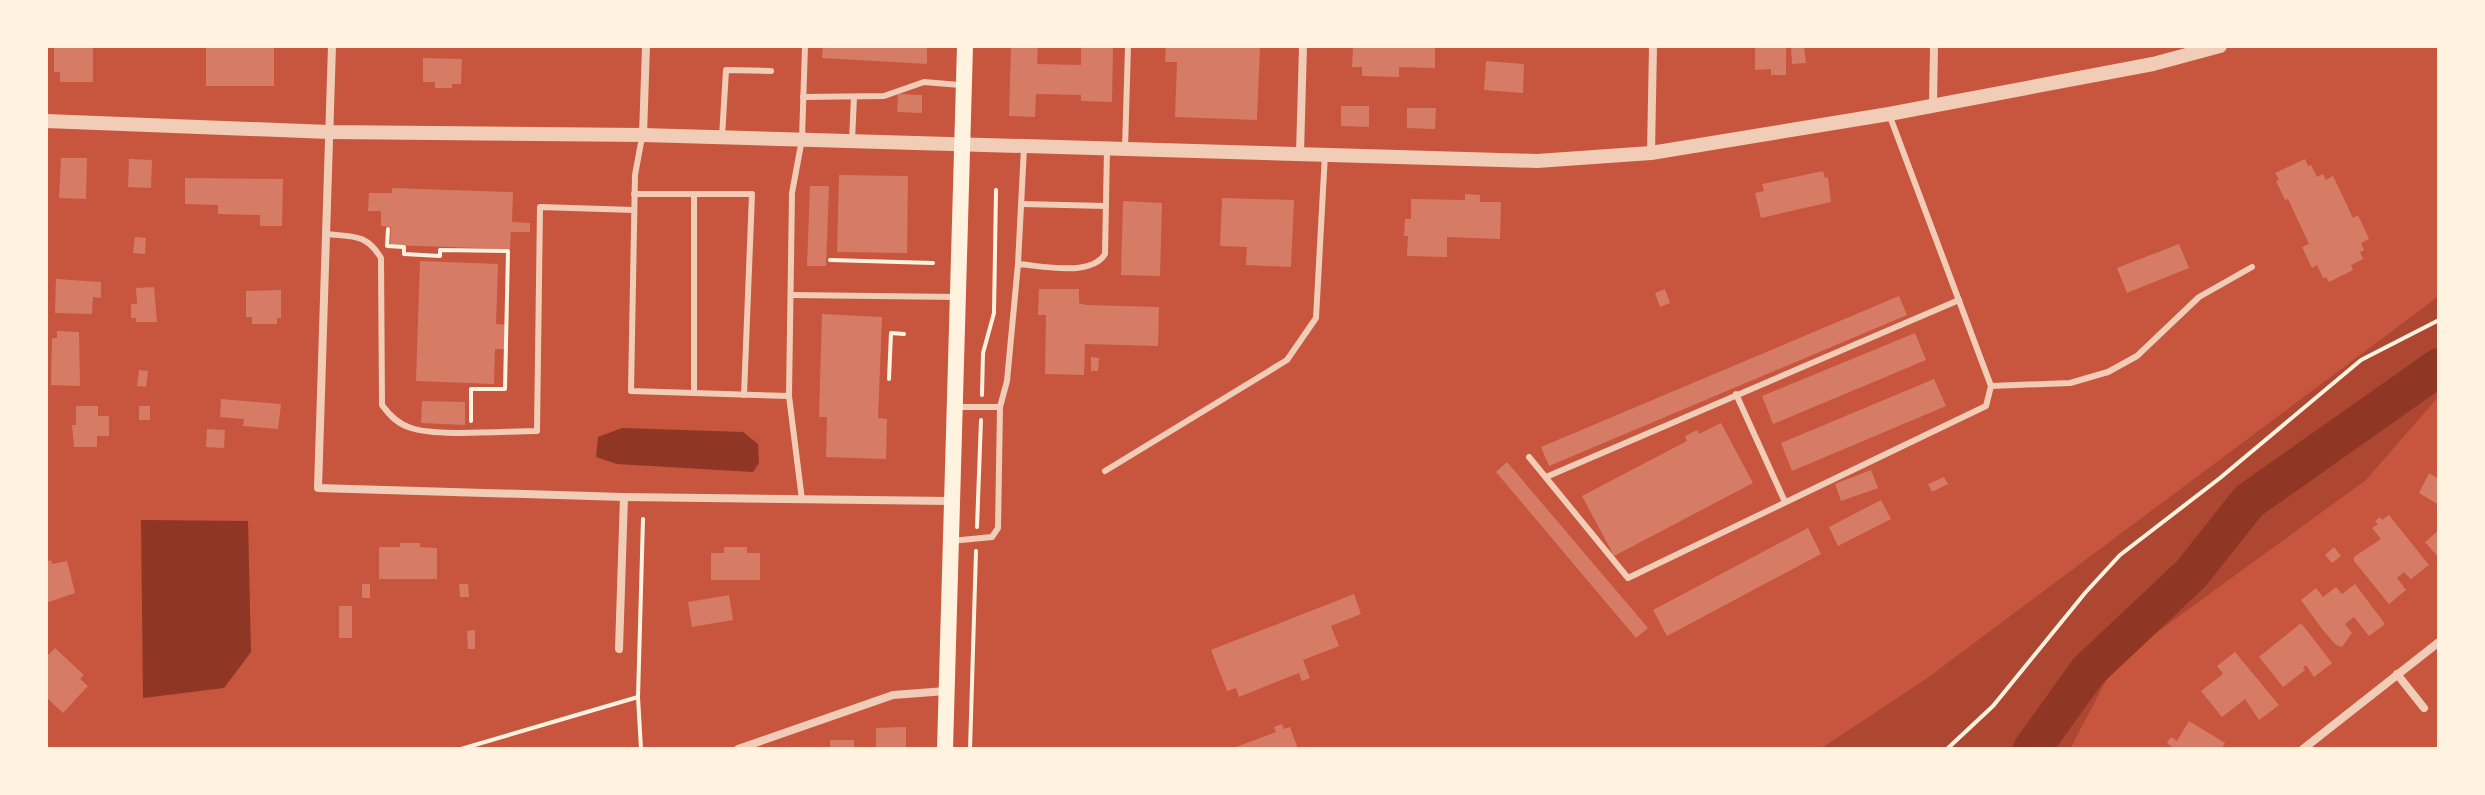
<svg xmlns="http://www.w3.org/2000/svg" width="2485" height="795" font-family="'Libre Baskerville',serif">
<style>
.green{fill:#ae4732}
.water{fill:#8f3625}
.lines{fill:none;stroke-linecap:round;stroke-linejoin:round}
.river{stroke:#8f3625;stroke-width:38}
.building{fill:#d67c66}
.path{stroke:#fff3e0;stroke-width:4}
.service{stroke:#f1ccb7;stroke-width:6}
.minor{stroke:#f1ccb7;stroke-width:8}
.tertiary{stroke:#f1ccb7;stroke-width:14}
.secondary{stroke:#fff3e0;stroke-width:16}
</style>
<rect width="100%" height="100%" fill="#c8553d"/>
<!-- green -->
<polygon class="green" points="2439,296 2439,396 2366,480 2116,662 2070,749 1820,749 1926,679"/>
<!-- water -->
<g class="water">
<polygon points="622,428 743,432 758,444 759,463 753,472 617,464 596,457 598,437"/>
<polygon points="141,520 248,521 251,652 224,688 143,698"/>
</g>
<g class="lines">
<!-- river -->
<polyline class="river" points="2032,749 2088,671 2191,574 2249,501 2439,367"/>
</g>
<!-- building -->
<g class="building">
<polygon points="54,46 93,46 93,82 60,82 60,72 54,72"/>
<polygon points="823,46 927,46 927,64 822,58"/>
<polygon points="1011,46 1038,46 1037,64 1081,65 1081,46 1113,46 1112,102 1081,101 1081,95 1036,94 1035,117 1009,116"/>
<polygon points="1166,46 1260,46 1257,120 1175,117 1177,62 1165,62"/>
<polygon points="1353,46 1435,46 1435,68 1399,67 1399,77 1362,76 1362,67 1352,67"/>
<polygon points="1755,46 1786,46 1786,75 1771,75 1771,69 1755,70"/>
<polygon points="1791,46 1804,46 1806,63 1792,64"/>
<rect x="206" y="47" width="68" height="39"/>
<polygon points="423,58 462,59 461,84 452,84 452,88 435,88 435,82 423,82"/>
<polygon points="1486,61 1524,64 1523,93 1484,90"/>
<polygon points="898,94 922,95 922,113 897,112"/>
<polygon points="1341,106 1369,106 1369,127 1341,126"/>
<polygon points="1407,108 1436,108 1435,129 1407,128"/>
<polygon points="61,158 87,158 86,199 59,198"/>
<polygon points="129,159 152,160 151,188 128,187"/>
<polygon points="2305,159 2308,166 2311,165 2317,177 2323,174 2326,180 2333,176 2353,218 2358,215 2369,239 2361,243 2364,250 2360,252 2363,259 2351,265 2353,270 2329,282 2326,277 2323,278 2317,265 2312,268 2302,247 2309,244 2288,199 2285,200 2276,181 2279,180 2275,173"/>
<polygon points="1823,171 1825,178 1828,177 1831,202 1761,218 1755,193 1764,191 1762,184"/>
<polygon points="839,175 908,176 907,253 837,252"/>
<polygon points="185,178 283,179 282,226 260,226 260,215 218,214 218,205 185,204"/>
<polygon points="810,186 829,186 826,266 807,266"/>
<polygon points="392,188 513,192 512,222 530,223 530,232 511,232 510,249 390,245 391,227 381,226 381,211 368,211 369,193 392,193"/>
<polygon points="1465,194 1480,195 1480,202 1501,202 1500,239 1447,237 1447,257 1407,256 1408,236 1404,236 1405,219 1411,219 1411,199 1465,200"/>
<polygon points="1222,198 1294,200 1291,267 1246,265 1247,247 1220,246"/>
<polygon points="1123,201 1162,203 1160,276 1121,275"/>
<polygon points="135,237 146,238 145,254 133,253"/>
<polygon points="2179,244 2189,268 2127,293 2117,268"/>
<polygon points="420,261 498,264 496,324 506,325 506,349 495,349 494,384 416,381"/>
<polygon points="56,279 101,282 101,298 93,297 92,314 55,313"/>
<polygon points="154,287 157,322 136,322 136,318 131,318 131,304 137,304 136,288"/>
<polygon points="1039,289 1079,289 1079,303 1086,305 1159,307 1158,346 1085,344 1084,375 1045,374 1046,315 1038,315"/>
<polygon points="1665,289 1670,303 1660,307 1655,293"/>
<polygon points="281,290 281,318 277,318 277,324 252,324 252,317 246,317 246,291"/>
<polygon points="1899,296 1907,315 1549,466 1541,447"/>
<polygon points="822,314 882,317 878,418 887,419 886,459 826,457 827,417 819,417"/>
<polygon points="57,331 79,332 80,386 51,385 52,338 57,338"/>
<polygon points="1915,333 1926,360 1773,424 1762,396"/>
<polygon points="1091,357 1099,358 1098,371 1091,371"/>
<polygon points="139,370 148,371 146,387 137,386"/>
<polygon points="1934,379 1946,406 1792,471 1781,443"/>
<polygon points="221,399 281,404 278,429 243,426 244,419 220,417"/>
<polygon points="422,401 465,402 465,425 421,423"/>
<polygon points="76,406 98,406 98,416 109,416 109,436 97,436 97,447 74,447 72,425 76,425"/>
<rect x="139" y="406" width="11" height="14"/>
<polygon points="1721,423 1753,483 1614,556 1582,496 1687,441 1685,436 1697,430 1699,434"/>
<polygon points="207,429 225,430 224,448 206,447"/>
<polygon points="1507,462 1648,628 1636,638 1496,472"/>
<polygon points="1871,470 1878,488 1841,501 1835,484"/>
<polygon points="2429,473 2439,479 2439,505 2419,493"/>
<polygon points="1944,477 1948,484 1932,492 1928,484"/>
<polygon points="1881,500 1891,519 1838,546 1829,527"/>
<polygon points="2389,515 2429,565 2411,579 2404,572 2397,578 2406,590 2389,604 2354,561 2354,557 2381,539 2372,528 2378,524 2375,521 2380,517 2382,520"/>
<polygon points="1808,528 1821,554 1667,636 1653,610"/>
<polygon points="2439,530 2439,558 2425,542"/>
<polygon points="400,543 420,543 420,547 437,548 437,579 379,579 379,547 400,547"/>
<polygon points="724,547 747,547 747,553 760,553 760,580 711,580 711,553 724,553"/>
<polygon points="2334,547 2341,556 2332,563 2325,555"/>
<polygon points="51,560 52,564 67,561 75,593 46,603 46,562"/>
<rect x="362" y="584" width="8" height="14"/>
<polygon points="459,584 468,584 469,597 460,597"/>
<polygon points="2355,584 2385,624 2369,636 2354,617 2345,624 2352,633 2342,647 2336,645 2322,629 2301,600 2316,588 2323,597 2336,587 2342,594"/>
<polygon points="1354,594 1361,614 1331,626 1339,646 1303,660 1310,678 1302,681 1299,673 1239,697 1236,688 1227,691 1211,650"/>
<polygon points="729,595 733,620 692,627 688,602"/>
<rect x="339" y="606" width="13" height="32"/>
<polygon points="2301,623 2332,663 2314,677 2306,665 2303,668 2305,670 2283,687 2259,657"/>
<polygon points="475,630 475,649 468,649 467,631"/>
<polygon points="55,648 84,675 80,679 88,686 63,713 46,697 46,657"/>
<polygon points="2235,652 2279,705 2259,720 2245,699 2222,717 2201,691 2223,674 2217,666"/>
<polygon points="2189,721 2225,743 2221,749 2171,749 2172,747 2167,743 2171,737 2177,741"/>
<polygon points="1282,724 1284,729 1290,727 1298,749 1231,749 1276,732 1274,727"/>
<polygon points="906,727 906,747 876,747 876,728"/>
<rect x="830" y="740" width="24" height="9"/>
</g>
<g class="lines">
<!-- path -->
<g class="path">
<polyline points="388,229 387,246 404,247 404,254 440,256 440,250 508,251 505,389 471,389 471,421"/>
<polyline points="830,260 933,263"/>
<polyline points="889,379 891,333 904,334"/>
<polyline points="982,395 983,353 994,313 996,190"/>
<polyline points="977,527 981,420"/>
<polyline points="638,697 641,749"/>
<polyline points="461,749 638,697 643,519"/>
<polyline points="970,749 976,551"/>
<polyline points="1947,749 1993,706 2085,593 2120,555 2220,478 2361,360 2439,320"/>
</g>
<!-- service -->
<g class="service">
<polyline points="803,97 884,96 924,82 960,85"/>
<polyline points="642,137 635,175 631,391 789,396"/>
<polyline points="722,137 726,70 771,71"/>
<polyline points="852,141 854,97"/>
<polyline points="1125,149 1128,46"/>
<polyline points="634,194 752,194 744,395"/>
<polyline points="1022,204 1106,206"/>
<path d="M 326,234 C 352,237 366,233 381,258 L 382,405 C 390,416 398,424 411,428 C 437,437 507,431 537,431 L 540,207 L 634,210"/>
<polyline points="1018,264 1024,148"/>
<polyline points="791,295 957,297"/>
<polyline points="1991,386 2070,383 2108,372 2137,356 2199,297 2252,267"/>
<polyline points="694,393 694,195"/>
<polyline points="1736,394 1785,502"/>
<path d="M 955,407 L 1000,407 L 1007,381 L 1018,264 C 1043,266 1091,277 1105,254 L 1107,149"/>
<polyline points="1529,457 1628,578 1986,406 1991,386 1889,114"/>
<polyline points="1105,471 1287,360 1316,318 1325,154"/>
<polyline points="1546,477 1959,300"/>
<polyline points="802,500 789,396 792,193 802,139 805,46"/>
<polyline points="951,541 992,537 998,528 1000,407"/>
</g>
<!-- minor -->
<g class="minor">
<polyline points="332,46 318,488 624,497 951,501"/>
<polyline points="1933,106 1934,46"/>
<polyline points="643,135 646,46"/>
<polyline points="1300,153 1303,46"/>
<polyline points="1651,153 1653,46"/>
<polyline points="619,649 624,497"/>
<polyline points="2397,674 2424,708"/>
<polyline points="738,749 893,695 946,691"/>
<polyline points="2303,749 2439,642"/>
</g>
<!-- tertiary -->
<polyline class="tertiary" points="46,121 329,132 643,135 1537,161 1651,153 1889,114 2153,64 2220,46"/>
<!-- secondary -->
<polyline class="secondary" points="945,749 965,46"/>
</g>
<!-- border -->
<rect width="2485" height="795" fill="none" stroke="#fff3e0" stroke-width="96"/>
</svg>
